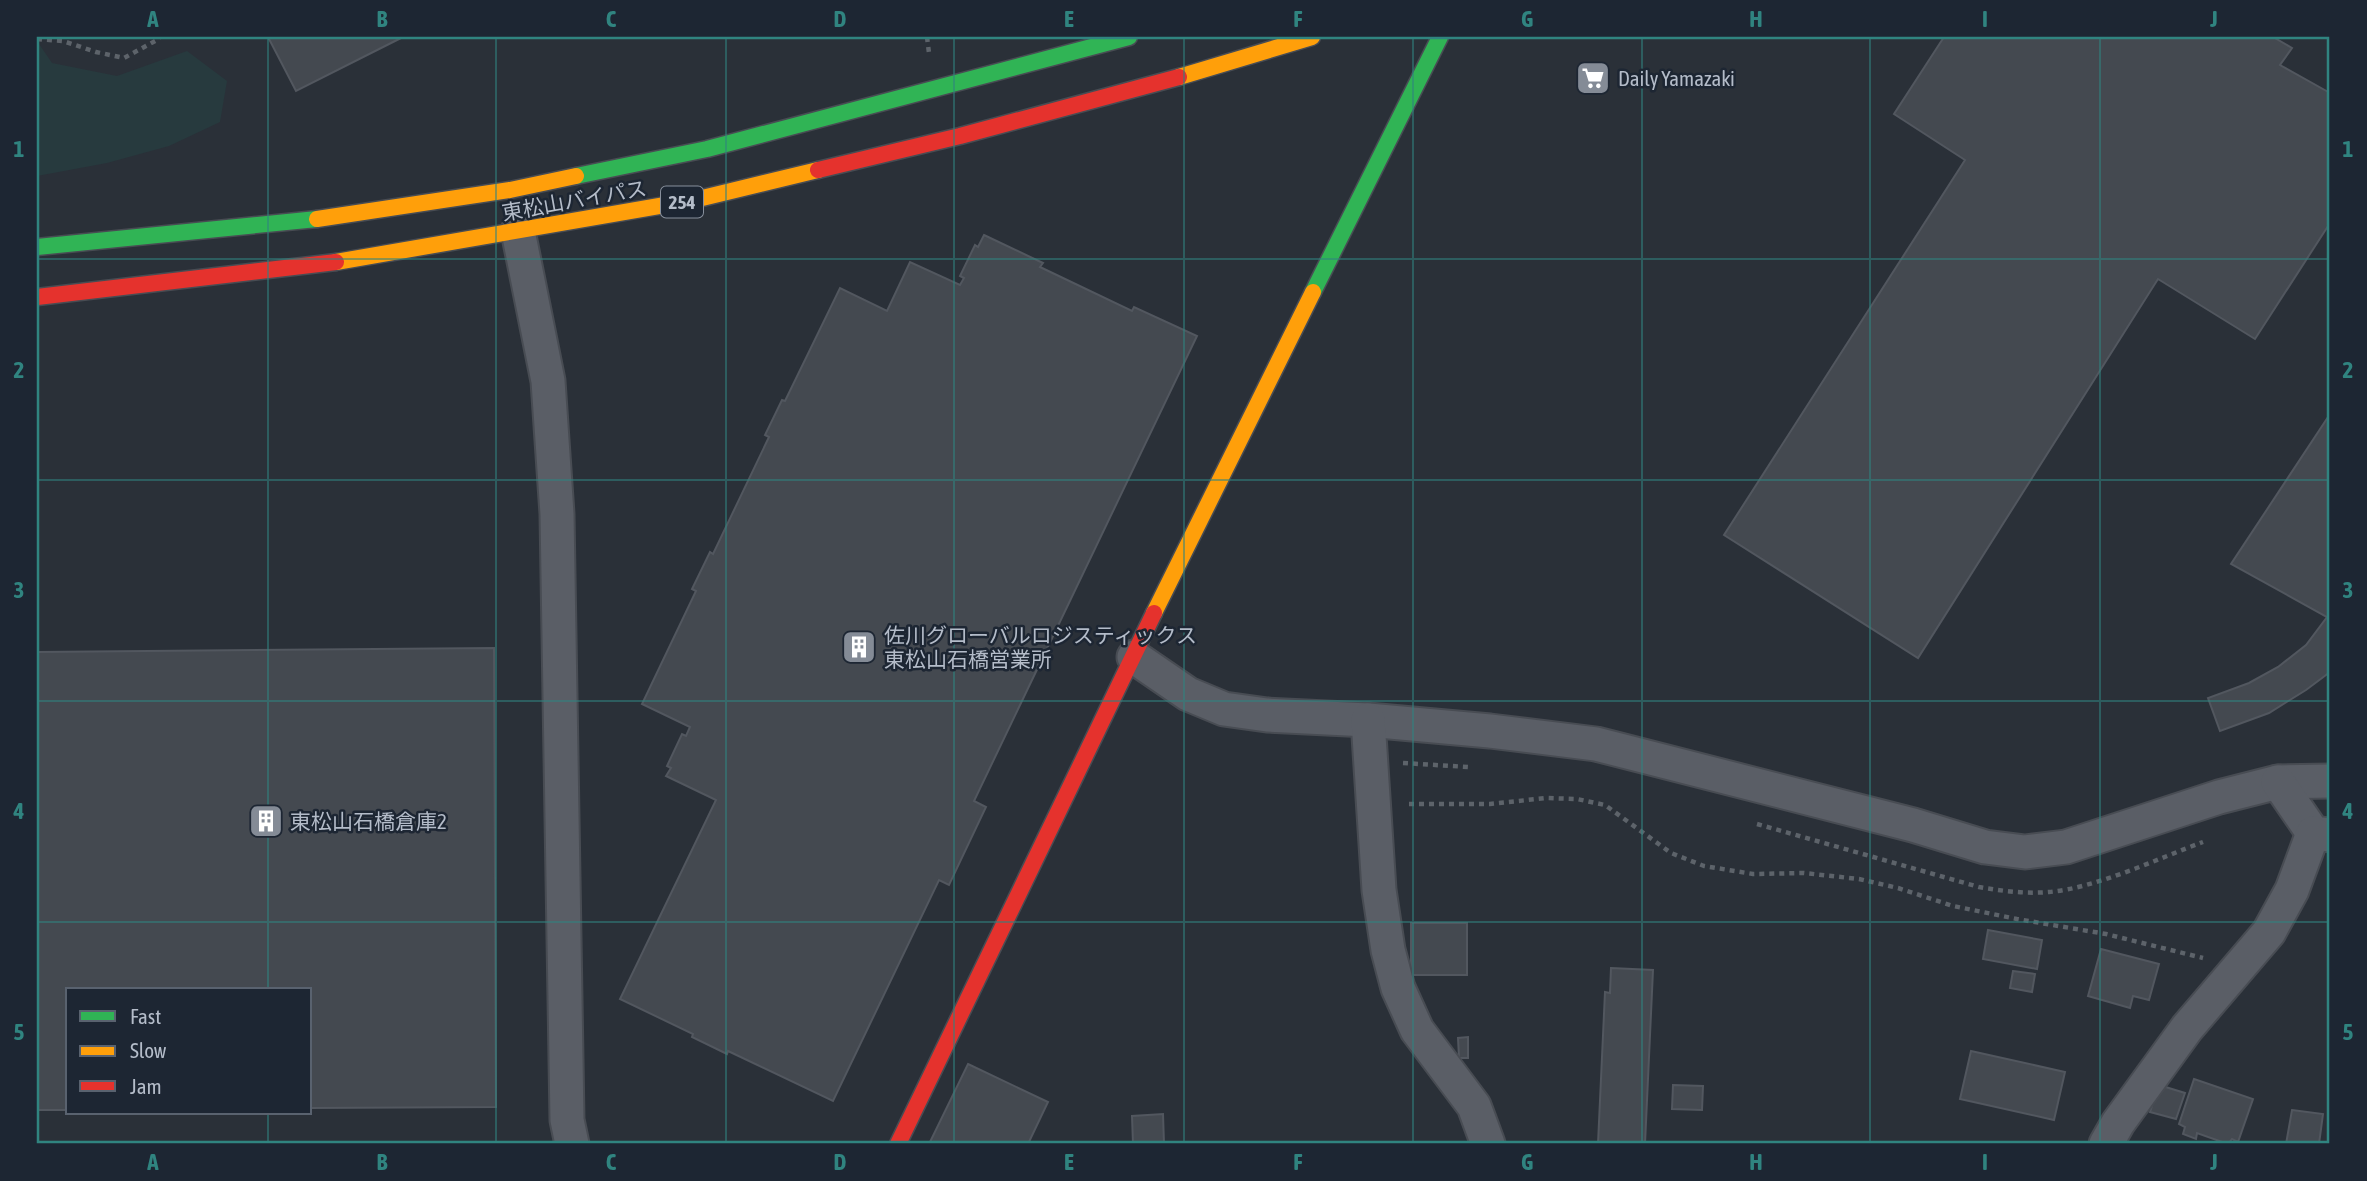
<svg xmlns="http://www.w3.org/2000/svg" width="2367" height="1181" font-family="'Asap Condensed','Noto Sans JP',sans-serif">
<style>
.green{fill:#273a3e}
.building{fill:#444950;stroke:#52575f;stroke-width:2}
.lines{fill:none;stroke-linecap:round;stroke-linejoin:round}
.street-casing{stroke:#484c53;stroke-width:37}
.fast-casing{stroke:#484c53;stroke-width:19}
.slow-casing{stroke:#484c53;stroke-width:19}
.jam-casing{stroke:#484c53;stroke-width:19}
.path{stroke:#5d636a;stroke-width:4.5;stroke-dasharray:5 5;stroke-linecap:butt}
.street{stroke:#5a5e66;stroke-width:33}
.fast{stroke:#30b455;stroke-width:16}
.slow{stroke:#ff9f0a;stroke-width:16}
.jam{stroke:#e5322d;stroke-width:16}
.grid{fill:none;stroke:#308480;stroke-width:2;stroke-opacity:0.55}
.labels{text-anchor:middle;dominant-baseline:central;stroke-width:5;stroke-linejoin:round;paint-order:stroke}
.shield{fill:#1d2633;stroke:#878f9c;stroke-width:2}
.shield-label{font-size:19px;font-weight:bold;fill:#b4bcc9}
.poi-label{font-size:21px;fill:#b4bcc9;stroke:#1d2633;text-anchor:start}
.street-label{font-size:21px;fill:#b4bcc9;stroke:#1d2633}
.neatline{fill:none;stroke:#308480;stroke-width:2.5}
.grid-label{font-size:23px;text-anchor:middle;font-weight:bold;fill:#308480}
</style>
<rect width="100%" height="100%" fill="#2a3038"/>
<!-- green -->
<polygon class="green" points="37,41 52,63 117,76 187,51 227,81 220,122 169,146 107,163 37,176"/>
<!-- building -->
<g class="building">
<polygon points="268,37 403,37 296,91"/>
<polygon points="1944,37 2273,37 2292,48 2280,65 2330,93 2330,223 2255,339 2158,279 1918,658 1724,535 1965,160 1894,114"/>
<polygon points="984,235 1043,263 1040,267 1132,311 1134,307 1197,336 974,801 986,807 949,885 939,880 833,1101 728,1051 727,1054 692,1037 693,1034 620,999 716,800 666,776 671,768 667,766 682,734 686,736 690,727 642,704 696,591 692,589 710,552 713,554 769,437 765,435 782,400 785,401 840,288 887,311 910,262 960,285 964,278 960,276 975,245 978,247"/>
<polygon points="2330,414 2330,672 2306,690 2269,713 2220,731 2208,698 2249,683 2278,667 2306,645 2327,617 2231,564"/>
<polygon points="494,648 496,1107 310,1108 310,990 68,990 68,1110 37,1110 37,652"/>
<rect x="1411" y="923" width="56" height="52"/>
<polygon points="1988,930 2042,940 2037,969 1983,959"/>
<polygon points="2101,949 2159,964 2149,1000 2133,996 2130,1008 2088,996"/>
<polygon points="1611,968 1653,970 1645,1144 1598,1144 1605,992 1610,993"/>
<polygon points="2013,971 2035,974 2032,992 2010,988"/>
<polygon points="1468,1037 1468,1058 1459,1058 1458,1038"/>
<polygon points="1971,1051 2065,1072 2054,1120 1960,1099"/>
<polygon points="968,1064 1048,1102 1028,1144 929,1144"/>
<polygon points="2194,1079 2253,1099 2238,1142 2232,1139 2228,1144 2197,1133 2196,1139 2183,1134 2185,1127 2179,1124"/>
<polygon points="1673,1085 1703,1086 1702,1110 1672,1109"/>
<polygon points="2159,1085 2185,1093 2176,1119 2150,1112"/>
<polygon points="2292,1110 2323,1114 2319,1144 2286,1144"/>
<polygon points="1163,1114 1164,1144 1133,1144 1132,1116"/>
</g>
<g class="lines">
<!-- street casing -->
<g class="street-casing">
<g id="street">
<polyline points="518,231 548,381 557,514 567,1120 572,1144"/>
<polyline points="1134,657 1188,694 1224,709 1267,715 1368,720 1490,731 1596,744 1913,825 1985,847 2025,852 2066,847 2219,797 2278,782 2330,781"/>
<polyline points="1368,720 1379,890 1388,950 1398,988 1417,1030 1474,1106 1488,1144"/>
<polyline points="2278,782 2313,833 2330,835"/>
<polyline points="2106,1144 2118,1123 2187,1028 2269,932 2292,890 2313,833"/>
</g>
</g>
<!-- fast casing -->
<g class="fast-casing">
<g id="fast">
<polyline points="576,176 707,149 1129,37"/>
<polyline points="37,247 317,219"/>
<polyline points="1313,292 1440,37"/>
</g>
</g>
<!-- slow casing -->
<g class="slow-casing">
<g id="slow">
<polyline points="1179,77 1312,37"/>
<polyline points="317,219 510,190 576,176"/>
<polyline points="336,262 694,200 818,170"/>
<polyline points="1154,613 1313,292"/>
</g>
</g>
<!-- jam casing -->
<g class="jam-casing">
<g id="jam">
<polyline points="818,170 960,136 1179,77"/>
<polyline points="37,297 336,262"/>
<polyline points="898,1144 1154,613"/>
</g>
</g>
<!-- path -->
<g class="path">
<polyline points="927,37 929,53"/>
<polyline points="37,39 63,41 96,52 124,58 157,40 160,37"/>
<polyline points="1403,763 1468,767"/>
<polyline points="1409,804 1490,804 1546,798 1577,799 1605,805 1671,853 1704,866 1753,874 1804,873 1859,879 1898,888 1953,906 2017,919 2106,934 2203,958"/>
<path d="M 1757,824 L 1979,887 C 2002,891 2025,894 2049,892 C 2096,888 2157,859 2203,842"/>
</g>
<!-- street -->
<use href="#street" class="street"/>
<!-- fast -->
<use href="#fast" class="fast"/>
<!-- slow -->
<use href="#slow" class="slow"/>
<!-- jam -->
<use href="#jam" class="jam"/>
</g>
<!-- grid -->
<path class="grid" d="M 268,37 L 268,990M 496,37 L 496,1144M 726,37 L 726,1144M 954,37 L 954,1144M 1184,37 L 1184,1144M 1413,37 L 1413,1144M 1642,37 L 1642,1144M 1870,37 L 1870,1144M 2100,37 L 2100,1144M 37,259 L 2330,259M 37,480 L 2330,480M 37,701 L 2330,701M 37,922 L 2330,922M 268,1113 L 268,1144"/>
<!-- icons -->
<defs>
<g id="supermarket-square" transform="scale(1.75)"><rect x="-9" y="-9" width="18" height="18" rx="4" fill="#848b96" stroke="#1d2633"/><path d="M-6-5.5h2.5l.6 2H6L4.5 2H-2.5L-4.4-4H-6ZM-1.5 3.2a1.3 1.3 0 1 0 .1 0ZM3 3.2a1.3 1.3 0 1 0 .1 0Z" fill="#fff"/></g>
<g id="building-square" transform="scale(1.75)"><rect x="-9" y="-9" width="18" height="18" rx="4" fill="#848b96" stroke="#1d2633"/><path d="M-4-6H4V6H1V3H-1V6H-4ZM-2.5-4.3h1.7v1.8h-1.7ZM.8-4.3h1.7v1.8H.8ZM-2.5-1h1.7V.8h-1.7ZM.8-1h1.7V.8H.8Z" fill="#fff"/></g>
</defs>
<g fill-rule="evenodd">
<use href="#supermarket-square" x="1593" y="78"/>
<use href="#building-square" x="859" y="647"/>
<use href="#building-square" x="266" y="821"/>
</g>
<g class="labels">
<!-- shield labels -->
<rect class="shield" x="661" y="186.5" width="42" height="31" rx="5"/>
<g class="shield-label">
<text x="682" y="202">254</text>
</g>
<!-- poi labels -->
<g class="poi-label">
<text x="1618" y="78">Daily Yamazaki</text>
<text x="884" y="635">佐川グローバルロジスティックス<tspan x="884" dy="24">東松山石橋営業所</tspan></text>
<text x="290" y="821">東松山石橋倉庫2</text>
</g>
<!-- street labels -->
<g class="street-label">
<text transform="translate(574 200) rotate(-10)">東松山バイパス</text>
</g>
</g>
<!-- border -->
<rect width="2367" height="1181" fill="none" stroke="#1d2633" stroke-width="77"/>
<!-- legend -->
<rect x="66" y="988" width="245" height="126" fill="#1d2633" stroke="#59626f" stroke-width="2"/>
<rect x="80" y="1011" width="35" height="10" fill="#30b455" stroke="#59626f" stroke-width="2"/>
<text x="130" y="1024" font-size="21" fill="#b4bcc9">Fast</text>
<rect x="80" y="1046" width="35" height="10" fill="#ff9f0a" stroke="#59626f" stroke-width="2"/>
<text x="130" y="1058" font-size="21" fill="#b4bcc9">Slow</text>
<rect x="80" y="1081" width="35" height="10" fill="#e5322d" stroke="#59626f" stroke-width="2"/>
<text x="130" y="1094" font-size="21" fill="#b4bcc9">Jam</text>
<rect x="38" y="38" width="2290" height="1104" class="neatline"/>
<g class="grid-label">
<text x="153" y="27">A</text>
<text x="382" y="27">B</text>
<text x="611" y="27">C</text>
<text x="840" y="27">D</text>
<text x="1069" y="27">E</text>
<text x="1298" y="27">F</text>
<text x="1527" y="27">G</text>
<text x="1756" y="27">H</text>
<text x="1985" y="27">I</text>
<text x="2214" y="27">J</text>
<text x="19" y="157">1</text>
<text x="2348" y="157">1</text>
<text x="19" y="378">2</text>
<text x="2348" y="378">2</text>
<text x="19" y="598">3</text>
<text x="2348" y="598">3</text>
<text x="19" y="819">4</text>
<text x="2348" y="819">4</text>
<text x="19" y="1040">5</text>
<text x="2348" y="1040">5</text>
<text x="153" y="1170">A</text>
<text x="382" y="1170">B</text>
<text x="611" y="1170">C</text>
<text x="840" y="1170">D</text>
<text x="1069" y="1170">E</text>
<text x="1298" y="1170">F</text>
<text x="1527" y="1170">G</text>
<text x="1756" y="1170">H</text>
<text x="1985" y="1170">I</text>
<text x="2214" y="1170">J</text>
</g>
</svg>
